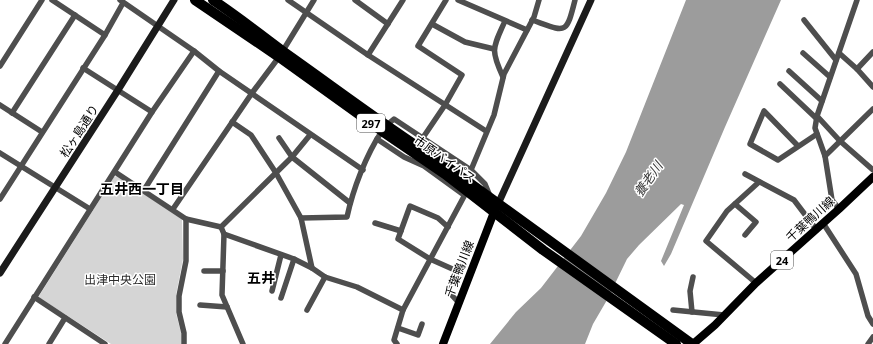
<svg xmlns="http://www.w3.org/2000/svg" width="873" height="344" font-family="'Open Sans','Noto Sans JP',sans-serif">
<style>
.green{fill:#d5d5d5}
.water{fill:#9c9c9c}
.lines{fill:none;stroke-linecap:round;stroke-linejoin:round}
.street{stroke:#4e4e4e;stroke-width:5.5}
.secondary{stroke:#1b1b1b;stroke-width:7}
.primary{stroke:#000;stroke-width:8}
.highway{stroke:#000;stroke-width:10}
.labels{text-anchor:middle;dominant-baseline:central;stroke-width:3;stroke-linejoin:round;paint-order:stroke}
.shield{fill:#fff;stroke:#4c4c4c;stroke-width:1}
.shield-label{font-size:11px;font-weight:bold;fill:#000}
.street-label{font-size:12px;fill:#000;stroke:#fff}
.park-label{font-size:12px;fill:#2c2c2c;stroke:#fff}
.water-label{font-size:13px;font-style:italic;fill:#3d3d3d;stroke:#fff}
.quarter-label{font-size:14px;font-weight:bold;fill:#000;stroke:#fff}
</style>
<rect width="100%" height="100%" fill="#fff"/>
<!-- green -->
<polygon class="green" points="117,176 182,219 183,259 176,295 176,313 181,333 181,344 111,344 40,298 39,296 114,177"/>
<!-- water -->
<polygon class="water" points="686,0 781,0 725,127 671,254 664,266 661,261 684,205 681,204 639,245 627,259 607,300 593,324 585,344 490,344 516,312 541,288 581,236 606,193 626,152"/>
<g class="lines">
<!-- street -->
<g class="street">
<polyline points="52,0 105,35"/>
<polyline points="120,0 194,51 219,71 363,170"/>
<polyline points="288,0 368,55 486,131"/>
<polyline points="355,0 388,24"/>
<polyline points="458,0 527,30"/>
<path d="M 532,20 C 566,32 566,36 575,0"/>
<polyline points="804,20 836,60"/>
<polyline points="432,24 465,42 494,49"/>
<polyline points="803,53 830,77"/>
<polyline points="839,53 857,69 873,87"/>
<polyline points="368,55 403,0"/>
<polyline points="0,66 42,0"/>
<polyline points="83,68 152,112"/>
<polyline points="857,69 873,52"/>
<polyline points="789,71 822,101"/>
<path d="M 503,77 C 490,49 493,48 505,21"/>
<polyline points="780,84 817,119"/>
<polyline points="0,105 42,132"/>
<polyline points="12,113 75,15"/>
<polyline points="817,116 840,141 873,170"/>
<polyline points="232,122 251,135 276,173 301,218 312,268"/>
<polyline points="387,125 394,119 471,170 485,184 490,196"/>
<polyline points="279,138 292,157 350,203"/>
<polyline points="377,139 404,157 424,166 464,195"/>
<polyline points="422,139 445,105 462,75 418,46 446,0"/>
<polyline points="798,146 764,111 750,144 778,160 817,134"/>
<polyline points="0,153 90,209"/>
<polyline points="825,156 873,109"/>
<polyline points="471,170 494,115 504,74 534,17 539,0"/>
<polyline points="115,172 186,219 221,227"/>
<polyline points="745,174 794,200 816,229"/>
<polyline points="144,190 219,71"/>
<polyline points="0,199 105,35 123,3"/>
<polyline points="735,204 756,222 745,235"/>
<polyline points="173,209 252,93 279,57 314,0"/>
<polyline points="839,209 832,200 825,156 815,128 817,116 857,0"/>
<path d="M 301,218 L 347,217 C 353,189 366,155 382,131"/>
<polyline points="375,223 401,231"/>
<polyline points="823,223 856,274 868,316 873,324"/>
<polyline points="448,227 438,218 410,206 398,239 430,259 457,271 448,291 459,303"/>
<polyline points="224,234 294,259 312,268 325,277 357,287 403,310"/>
<polyline points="204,271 223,271"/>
<polyline points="756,283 706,241 727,211 759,182"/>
<polyline points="272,291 281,255"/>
<polyline points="34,297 105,344"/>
<polyline points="281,298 294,259"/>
<polyline points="200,305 227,307"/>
<polyline points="307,310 325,277"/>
<polyline points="673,310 724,315"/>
<polyline points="692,312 690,291 693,277"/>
<polyline points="398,328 418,335 422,324"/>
<polyline points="5,344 152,112 194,51"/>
<polyline points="49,344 65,318"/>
<polyline points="184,344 184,333 179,312 179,296 186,261 186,219"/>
<polyline points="243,344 222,295 224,234 221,227 292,157 310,135"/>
<polyline points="397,344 394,340 403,310 468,189"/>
<polyline points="868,344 873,337"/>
</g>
<!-- secondary -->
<g class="secondary">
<polyline points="498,204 591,0"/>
<polyline points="0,273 118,90 174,0"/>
</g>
<!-- primary -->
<g class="primary">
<polyline points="443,344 496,207"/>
<polyline points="693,344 715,325 756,283 839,209 873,177"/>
</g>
<!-- highway -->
<g class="highway">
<polyline points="195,0 279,57 382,131 445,174 543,250 676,344"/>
<path d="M 213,0 C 237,16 260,34 284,52 C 335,88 385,126 438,160 L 692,344"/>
</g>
</g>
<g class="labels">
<!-- shield labels -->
<g class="shield">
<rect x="357" y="114" width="28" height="18" rx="3"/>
<rect x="771" y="251" width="22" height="18" rx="3"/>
</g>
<g class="shield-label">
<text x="371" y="123">297</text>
<text x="782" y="260">24</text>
</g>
<!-- street labels -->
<g class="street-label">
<text transform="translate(79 131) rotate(-57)">松ヶ島通り</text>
<text transform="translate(445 159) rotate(35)">市原バイパス</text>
<text transform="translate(810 219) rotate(-42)">千葉鴨川線</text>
<text transform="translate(459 269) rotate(-69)">千葉鴨川線</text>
</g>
<!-- park labels -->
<g class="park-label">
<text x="120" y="279">出津中央公園</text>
</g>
<!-- water labels -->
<g class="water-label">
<text transform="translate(648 179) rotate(-55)">養老川</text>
</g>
<!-- quarter labels -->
<g class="quarter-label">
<text x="142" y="188">五井西一丁目</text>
<text x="261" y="277">五井</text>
</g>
</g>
</svg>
